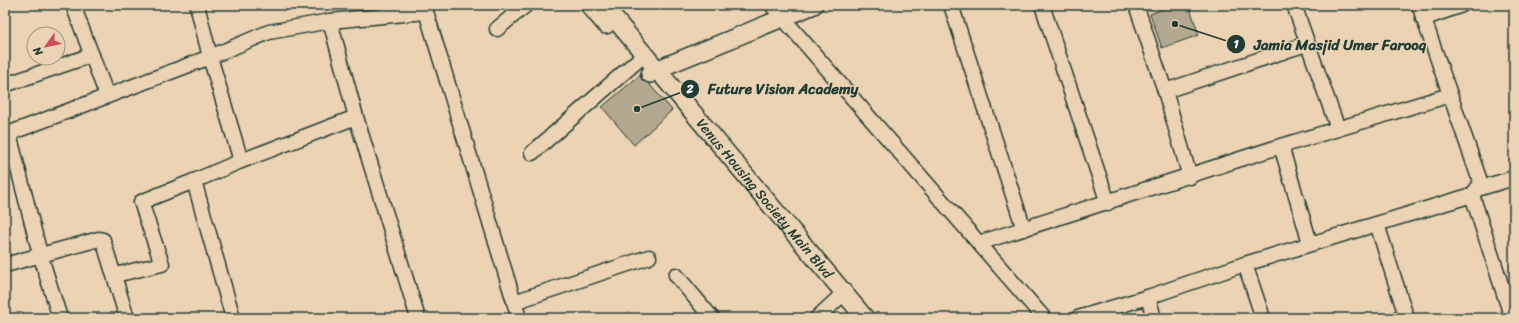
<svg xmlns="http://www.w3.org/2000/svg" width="1519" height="323" font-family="Sriracha,sans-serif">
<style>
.building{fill:#b3a990;stroke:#1f3d34}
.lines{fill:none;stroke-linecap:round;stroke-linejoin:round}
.minor-casing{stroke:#1f3d34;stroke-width:17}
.tertiary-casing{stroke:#1f3d34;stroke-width:20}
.minor{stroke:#ecd3b4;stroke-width:14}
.tertiary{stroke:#ecd3b4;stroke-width:17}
.labels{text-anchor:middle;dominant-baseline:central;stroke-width:3;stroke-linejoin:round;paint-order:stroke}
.street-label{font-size:14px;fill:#1f3d34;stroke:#ecd3b4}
.leader{fill:none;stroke:#1f3d34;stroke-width:1.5}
.callout-dot{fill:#1f3d34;stroke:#ecd3b4;stroke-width:1.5}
.mark-label{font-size:12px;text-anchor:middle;font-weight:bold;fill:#fff}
.callout-label{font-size:15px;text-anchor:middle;font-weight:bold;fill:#1f3d34;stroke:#ecd3b4;stroke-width:3;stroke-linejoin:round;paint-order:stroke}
</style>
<rect width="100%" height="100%" fill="#ecd3b4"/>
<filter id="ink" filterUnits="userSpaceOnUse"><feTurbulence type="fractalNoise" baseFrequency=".025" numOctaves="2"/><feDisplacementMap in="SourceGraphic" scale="8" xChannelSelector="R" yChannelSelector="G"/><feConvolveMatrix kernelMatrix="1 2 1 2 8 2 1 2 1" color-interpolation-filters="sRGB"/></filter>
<g filter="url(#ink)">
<!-- building -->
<g class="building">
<polygon points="1174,5 1189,5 1199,35 1162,48 1150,14"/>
<polygon points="640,75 642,80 649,84 672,110 634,145 602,107"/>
</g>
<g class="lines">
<!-- minor casing -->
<g class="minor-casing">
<g id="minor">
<polyline points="73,5 107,96"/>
<polyline points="424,5 519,318"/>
<polyline points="772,5 775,9"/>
<polyline points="951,5 1024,229"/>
<polyline points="1042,5 1108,203"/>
<polyline points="1136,5 1165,91 1190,177"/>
<polyline points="1294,5 1338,129"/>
<polyline points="782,17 1044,318"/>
<polyline points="1423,19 1462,5"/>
<polyline points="330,21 356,117 418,318"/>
<polyline points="497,29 526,5"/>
<polyline points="5,85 92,55"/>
<polyline points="1165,91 1306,44"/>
<polyline points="9,134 40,254 60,318"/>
<polyline points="5,135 210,57 197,5"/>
<polyline points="1281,146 1310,243"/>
<polyline points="532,153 637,61"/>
<polyline points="241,161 356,117"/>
<polyline points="1477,189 1514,178"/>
<polyline points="1472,195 1512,318"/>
<polyline points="1377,224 1406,316 1398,318"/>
<polyline points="979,243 1281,146 1450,95"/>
<polyline points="1245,264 1263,318"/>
<polyline points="5,265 99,239 103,240 127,318"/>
<polyline points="115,275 162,264 141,202 194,181"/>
<polyline points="676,275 712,318"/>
<polyline points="1148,297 1154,318"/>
<polyline points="514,302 649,257"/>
<polyline points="233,318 194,181 241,161 210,57 269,32 330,21 426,12"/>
<polyline points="817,318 844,293"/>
<polyline points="1078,318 1148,297 1245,264 1472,195 1477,189 1480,181 1419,5"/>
</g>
</g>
<!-- tertiary casing -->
<g class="tertiary-casing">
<g id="tertiary">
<polyline points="589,5 606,25"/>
<path id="s1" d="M 603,5 L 865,318"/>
<polyline points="650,74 658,69 814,5"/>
</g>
</g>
<!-- minor -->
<use href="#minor" class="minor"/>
<!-- tertiary -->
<use href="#tertiary" class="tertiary"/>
</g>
</g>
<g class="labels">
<!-- street labels -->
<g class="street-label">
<text stroke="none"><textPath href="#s1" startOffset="252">Venus Housing Society Main Blvd</textPath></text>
</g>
</g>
<!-- callouts -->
<path class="leader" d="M1175 24L1236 44M637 109L690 89"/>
<g class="callout-dot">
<circle cx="1175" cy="24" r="4"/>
<circle cx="637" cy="109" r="4"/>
<circle cx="1236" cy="44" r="10"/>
<circle cx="690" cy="89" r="10"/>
</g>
<g class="mark-label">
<text x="1236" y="48">1</text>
<text x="690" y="93">2</text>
</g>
<g class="callout-label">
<text x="1340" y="50">Jamia Masjid Umer Farooq</text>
<text x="783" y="94">Future Vision Academy</text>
</g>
<!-- margin -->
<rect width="1519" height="323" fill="none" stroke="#ecd3b4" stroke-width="20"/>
<rect x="10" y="10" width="1499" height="303" fill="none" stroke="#1f3d34" stroke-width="1.5" filter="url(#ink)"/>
<!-- north arrow -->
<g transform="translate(46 46) rotate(237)"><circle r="19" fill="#ecd3b4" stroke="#9a9781"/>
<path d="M0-3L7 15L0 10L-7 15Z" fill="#d1495b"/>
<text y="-6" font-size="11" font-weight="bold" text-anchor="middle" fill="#1f3d34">N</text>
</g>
</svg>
